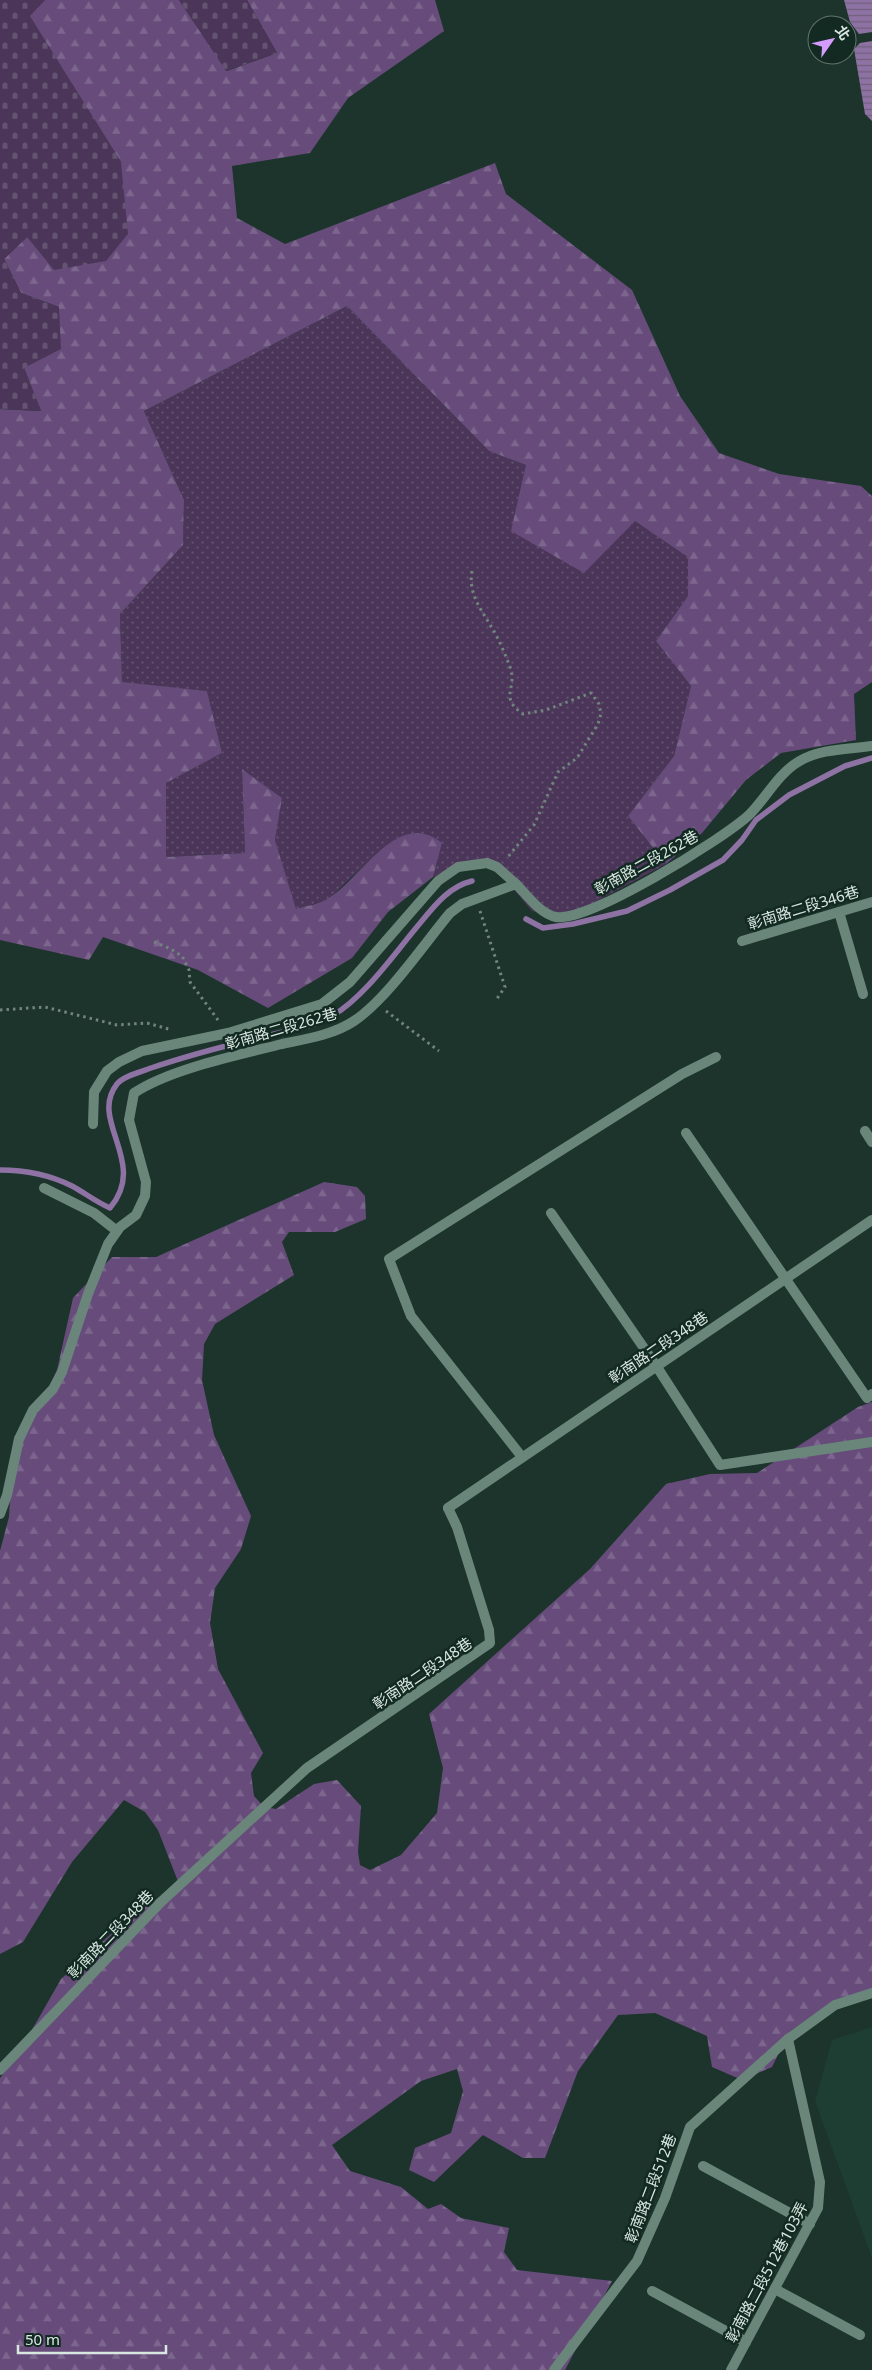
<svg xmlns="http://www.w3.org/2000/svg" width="872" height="2370" font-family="'Noto Sans','Noto Sans TC',sans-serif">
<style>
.built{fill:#1e3e33}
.green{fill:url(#green-dots)}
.forest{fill:url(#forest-firs)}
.cemetery{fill:url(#cemetery-stones)}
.water{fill:url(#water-rules)}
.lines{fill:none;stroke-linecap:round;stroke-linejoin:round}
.stream{stroke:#8e72a3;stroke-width:5.5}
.path{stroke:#71857d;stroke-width:3;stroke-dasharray:2.5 4;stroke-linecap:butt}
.service{stroke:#6a867b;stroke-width:10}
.minor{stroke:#6a867b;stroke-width:10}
.labels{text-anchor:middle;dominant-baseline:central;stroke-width:5;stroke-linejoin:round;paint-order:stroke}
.street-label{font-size:15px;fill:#d9e7e1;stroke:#122a22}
</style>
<defs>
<pattern id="green-dots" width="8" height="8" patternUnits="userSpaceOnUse" patternTransform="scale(1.25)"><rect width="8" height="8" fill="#4b365a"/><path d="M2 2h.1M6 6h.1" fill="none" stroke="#645371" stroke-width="1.8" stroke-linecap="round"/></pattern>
<pattern id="forest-firs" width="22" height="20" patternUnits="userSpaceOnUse" patternTransform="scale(1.25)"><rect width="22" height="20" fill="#674c7b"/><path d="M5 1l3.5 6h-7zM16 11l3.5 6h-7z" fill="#7c668d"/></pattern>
<pattern id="cemetery-stones" width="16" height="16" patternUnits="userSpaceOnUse" patternTransform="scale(1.25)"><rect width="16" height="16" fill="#4b365a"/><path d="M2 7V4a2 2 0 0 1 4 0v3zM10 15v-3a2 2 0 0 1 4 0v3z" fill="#645371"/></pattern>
<pattern id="water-rules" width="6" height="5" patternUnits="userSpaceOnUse" patternTransform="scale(1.25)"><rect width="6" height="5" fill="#8e72a3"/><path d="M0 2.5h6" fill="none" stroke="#6f607d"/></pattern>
</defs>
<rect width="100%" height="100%" fill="#1c342b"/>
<!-- built -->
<polygon class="built" points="872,2027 872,2258 815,2101 832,2040"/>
<!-- green -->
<polygon class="green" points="347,306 489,451 526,465 635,521 688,556 688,596 656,641 691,686 674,756 628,816 666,864 580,910 556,916 532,911 498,871 483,867 433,877 442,843 379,851 329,899 296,910 275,840 282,798 242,769 245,853 166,857 166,783 222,753 207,691 122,683 120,614 183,545 184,500 144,411"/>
<!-- forest -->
<g class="forest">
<path d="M 45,0 L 179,0 L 227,71 L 277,53 L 247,0 L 435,0 L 444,31 L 348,98 L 310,153 L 232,166 L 237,218 L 285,244 L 495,163 L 506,194 L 632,290 L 680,396 L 719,453 L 779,474 L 861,486 L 872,496 L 872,682 L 854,694 L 856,740 L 781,753 L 746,780 L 702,833 L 666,864 L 628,816 L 674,756 L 691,686 L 656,641 L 688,596 L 688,557 L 635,521 L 584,573 L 511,531 L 526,465 L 489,451 L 347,306 L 144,411 L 184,500 L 183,545 L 120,614 L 122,682 L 207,691 L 222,753 L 166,783 L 166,857 L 245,853 L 242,769 L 282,798 L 275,840 L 296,909 C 306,906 320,904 329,898 C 362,878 397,808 442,843 L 433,877 L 388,912 L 352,958 L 268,1008 L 198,970 L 103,937 L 89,960 L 0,940 L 0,409 L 41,411 L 24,368 L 59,307 L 21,293 L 4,259 L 27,237 L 121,162 L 29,16 Z"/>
<polygon points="324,1182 357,1187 365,1196 366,1219 335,1232 289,1232 282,1242 294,1275 215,1324 204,1344 202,1380 214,1435 251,1516 241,1549 215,1588 210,1623 218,1669 263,1753 251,1773 254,1796 264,1807 276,1809 314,1784 337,1780 361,1806 358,1852 360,1865 370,1870 401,1855 437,1813 443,1768 429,1714 590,1569 666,1484 710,1474 757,1473 858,1407 872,1402 872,1992 823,2008 789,2032 772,2067 742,2080 712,2067 707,2036 655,2013 618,2015 578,2071 545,2158 523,2158 483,2135 434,2182 409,2170 415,2148 451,2133 463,2091 457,2069 421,2081 332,2145 350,2171 401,2187 428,2209 441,2204 461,2218 509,2228 504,2252 517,2270 612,2281 565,2370 0,2370 0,2078 16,2058 61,1979 131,1916 179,1884 158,1830 145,1812 124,1800 72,1862 23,1942 0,1954 0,1551 9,1517 14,1437 38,1412 57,1370 73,1298 112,1257 156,1257"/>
</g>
<!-- cemetery -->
<g class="cemetery">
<polygon points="0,0 45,0 30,16 121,162 128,234 106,261 54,270 27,237 4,259 21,293 59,307 61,349 24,368 41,411 0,409"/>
<polygon points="179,0 247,0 277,53 226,71"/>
</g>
<!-- water -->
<g class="water">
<polygon points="844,0 872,0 872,32 859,34 850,22"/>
<polygon points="872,41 872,121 865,114 854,49 860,43"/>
</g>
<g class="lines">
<!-- stream -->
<g class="stream">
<polyline points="526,919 543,928 573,924 627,911 670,890 723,860 742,840 756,820 789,795 845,766 872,758"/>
<path d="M 0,1170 C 25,1170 50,1175 72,1186 C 85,1193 96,1202 110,1208 C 149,1162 88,1121 117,1084 C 123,1076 141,1072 151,1068 C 189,1055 228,1045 267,1036 C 289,1030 313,1027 332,1016 C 364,997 392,957 416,928 C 432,909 447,887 472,881"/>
</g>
<!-- path -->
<g class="path">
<path d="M 472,571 C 468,594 481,609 492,628 C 499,639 505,654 510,667 C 518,689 498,697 523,714 L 546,710 L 591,693 L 599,704 L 601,714 L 598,724 L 577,758 L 558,772 L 534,825 L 507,858"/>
<polyline points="480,911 505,987 496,1000"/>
<polyline points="154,942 169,948 182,956 189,970 190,982 218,1020"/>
<polyline points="0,1010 45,1007 117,1025 147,1023 172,1030"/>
<polyline points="386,1011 439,1051"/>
</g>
<!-- service -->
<g class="service">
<polyline points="839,912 863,994"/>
<polyline points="742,941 872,902"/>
<polyline points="93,1124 94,1092 107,1071 119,1062 142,1051 228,1033 322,1004 350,982 438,881 458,867 487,863 497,867 516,884"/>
<polyline points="865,1131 872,1142"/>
<polyline points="686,1133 867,1398 872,1394"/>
<polyline points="44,1188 94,1213 117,1231"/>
<polyline points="551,1213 657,1367 720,1465 872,1442"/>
<polyline points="522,1457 411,1316 389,1259 682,1074 716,1057"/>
<path d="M 0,1514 L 7,1495 L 19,1439 L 33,1410 L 53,1389 L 62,1372 L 88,1294 L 108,1244 L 120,1227 L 136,1215 L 145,1196 L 146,1182 L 129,1120 L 134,1093 C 170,1069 238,1055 282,1044 C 306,1039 333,1035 354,1021 C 387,999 424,944 450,913 L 462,904 L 516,884 C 527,895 540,914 556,917 C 588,923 723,839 749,815 C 766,798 778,774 798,762 C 818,749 849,749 872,746"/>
<polyline points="0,2070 161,1902 307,1768 490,1643 489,1630 457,1527 448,1508"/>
<polyline points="703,2166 810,2224"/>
<polyline points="775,2289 860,2335"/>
<polyline points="652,2291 746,2342"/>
<polyline points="554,2370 637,2261 665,2198 690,2127 788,2039 835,2005 872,1993"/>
</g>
<!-- minor -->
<g class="minor">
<polyline points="448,1508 872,1220"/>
<polyline points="731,2370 818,2208 820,2182 788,2039"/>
</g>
</g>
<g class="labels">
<!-- street labels -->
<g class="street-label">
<text transform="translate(646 862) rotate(-29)">彰南路二段262巷</text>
<text transform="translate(803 907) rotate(-17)">彰南路二段346巷</text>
<text transform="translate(281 1028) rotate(-16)">彰南路二段262巷</text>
<text transform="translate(658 1347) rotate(-34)">彰南路二段348巷</text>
<text transform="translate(422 1673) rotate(-34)">彰南路二段348巷</text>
<text transform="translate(110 1934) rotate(-46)">彰南路二段348巷</text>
<text transform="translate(650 2188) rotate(-69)">彰南路二段512巷</text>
<text transform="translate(766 2272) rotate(-62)">彰南路二段512巷103弄</text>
</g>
</g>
<!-- north arrow -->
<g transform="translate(832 40) rotate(56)"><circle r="24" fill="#122a22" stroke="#62766e"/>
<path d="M0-4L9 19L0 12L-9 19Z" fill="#d49cfc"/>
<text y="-8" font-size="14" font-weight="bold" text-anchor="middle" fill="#d9e7e1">北</text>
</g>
<!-- scale -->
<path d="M18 2345v8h148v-8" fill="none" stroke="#d9e7e1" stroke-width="2.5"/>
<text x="25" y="2345" font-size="15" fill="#d9e7e1" stroke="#122a22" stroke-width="4" paint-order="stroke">50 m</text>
</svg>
